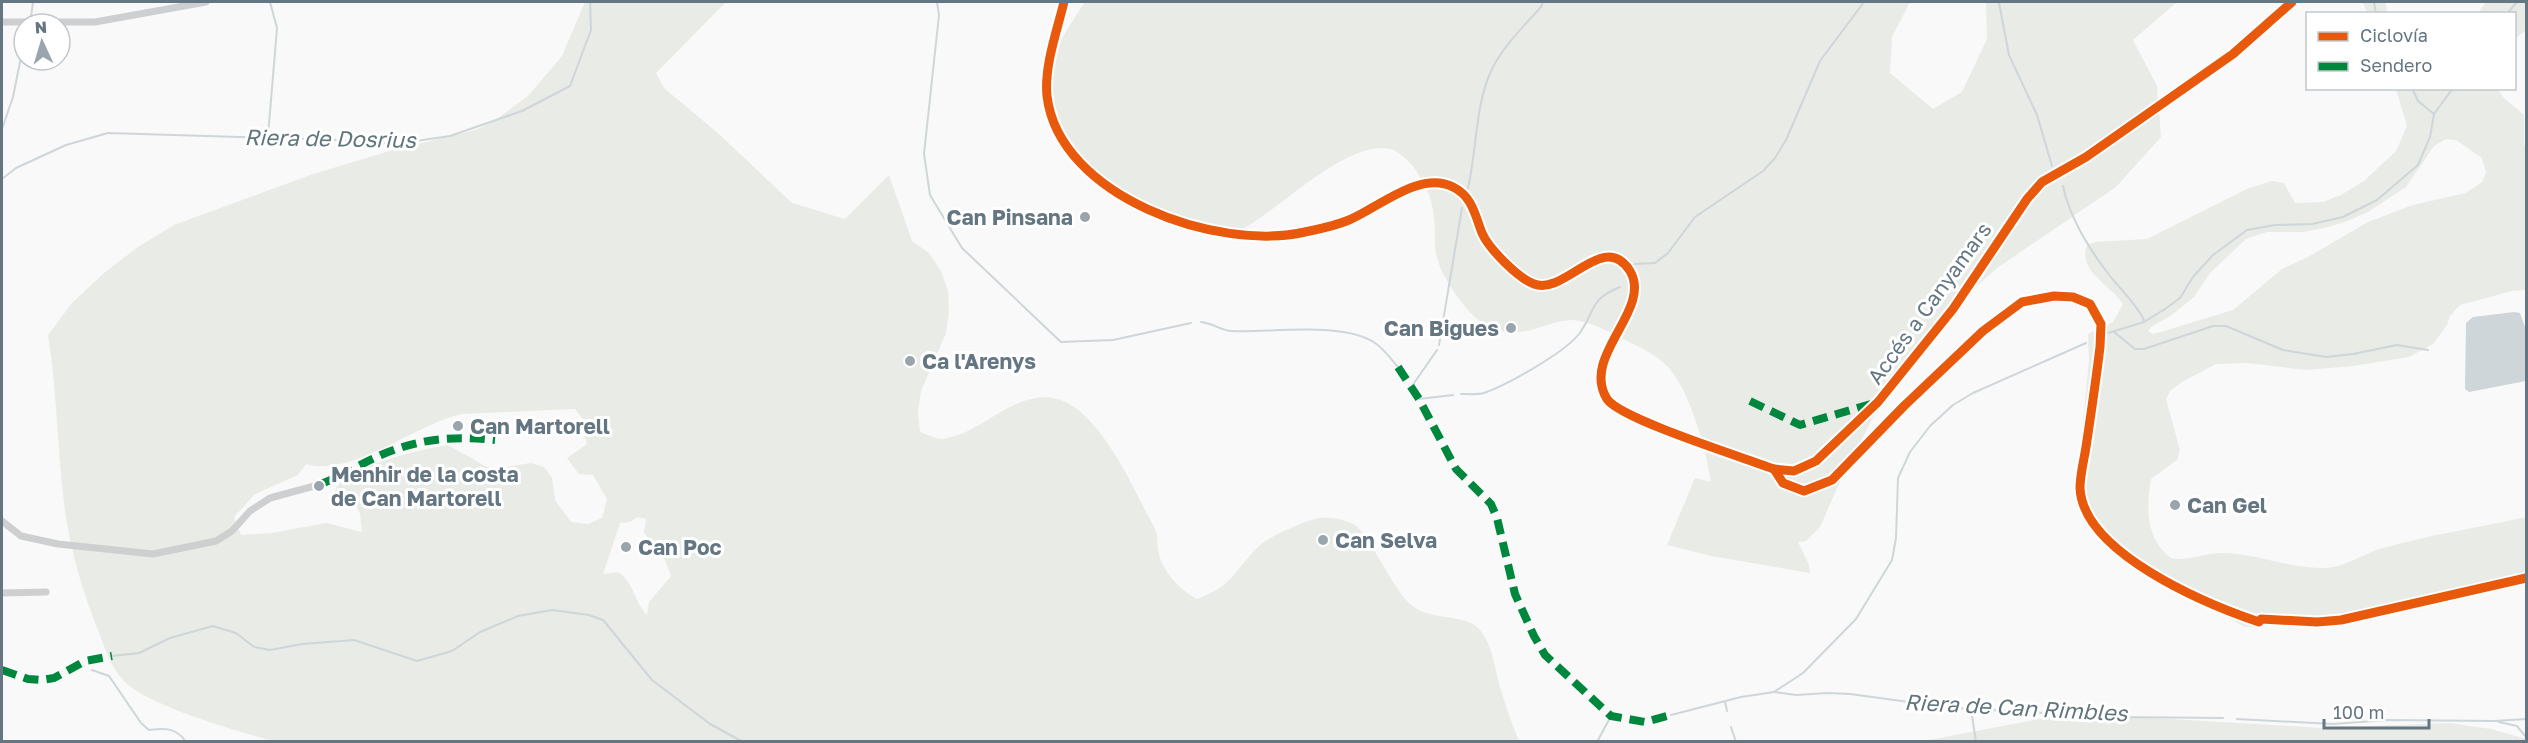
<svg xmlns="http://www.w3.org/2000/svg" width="2528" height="743" font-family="'Golos Text',sans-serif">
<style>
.green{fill:#e8ebe6;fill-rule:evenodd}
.water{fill:#ced6d9}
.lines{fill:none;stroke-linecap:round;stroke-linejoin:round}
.stream{stroke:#ced6d9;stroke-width:2}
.minor{stroke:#cecfd0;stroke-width:7}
.quiet{stroke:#00873e;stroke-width:8;stroke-dasharray:15 8;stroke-linecap:butt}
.cycleway-casing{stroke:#fff;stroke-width:13}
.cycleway{stroke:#e8590c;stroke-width:9}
.poi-dot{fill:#99a4ac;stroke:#fff;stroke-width:2}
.labels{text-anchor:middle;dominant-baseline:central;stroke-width:6;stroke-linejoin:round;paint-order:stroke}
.poi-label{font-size:21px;font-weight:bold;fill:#657683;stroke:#fff;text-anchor:start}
.street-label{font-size:21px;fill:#657683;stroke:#fff}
.water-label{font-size:22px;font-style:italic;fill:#60757c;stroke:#fff}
</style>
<rect width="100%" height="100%" fill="#f9f9f9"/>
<!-- green -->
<g class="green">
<path d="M 585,2 L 726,2 L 656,73 L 664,88 L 719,134 L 792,203 L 845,219 L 889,175 L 912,241 L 929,253 L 941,271 L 948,291 L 949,312 L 946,333 L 921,391 L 918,412 L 920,432 C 927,434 935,439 942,439 C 982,435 1015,388 1057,399 C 1094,408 1126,472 1142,504 C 1146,513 1153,523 1156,532 C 1158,538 1157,545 1158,550 C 1162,572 1179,589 1197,599 C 1234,585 1232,573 1258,547 C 1268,537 1300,523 1315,519 C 1327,516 1344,519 1355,525 C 1367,532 1393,588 1409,603 C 1430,623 1466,612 1480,630 C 1493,646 1495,670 1501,690 C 1506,707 1512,724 1519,741 L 277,742 C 243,733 148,706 125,682 C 111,668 105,648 98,630 C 82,590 69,546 64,503 C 57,447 57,390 48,335 L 72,303 L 104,273 L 138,247 L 174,225 L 313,174 L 393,150 L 475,130 L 493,122 L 528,96 L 562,56 ZM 571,409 L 575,409 L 585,422 L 581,425 L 587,444 L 567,458 L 579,474 L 593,475 L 607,499 L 602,518 L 588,524 L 571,522 L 555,500 L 552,478 L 544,467 L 531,463 L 500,468 L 487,467 L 448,445 C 426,448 338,468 335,492 L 354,500 L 360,514 L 362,532 L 326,523 L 272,533 L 241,535 L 234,517 L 255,494 L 298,475 L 306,464 C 351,478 417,423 462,414 ZM 638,517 L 646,519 L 644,533 L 665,560 L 671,576 L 649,602 L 647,615 C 635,603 633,581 618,572 L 603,574 L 620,523 L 630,522 Z"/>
<path d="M 1085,2 L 1910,2 L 1892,37 L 1890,73 L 1933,109 L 1962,92 L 1987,39 L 1986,2 L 2177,2 L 2133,40 L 2157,86 L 2161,137 L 2116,187 L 1997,268 L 1965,297 L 1885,394 L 1837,488 L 1820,527 L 1806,541 L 1798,542 L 1809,565 L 1810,573 L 1711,556 L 1667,545 L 1695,478 L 1711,482 C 1706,449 1690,391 1668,367 C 1657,355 1638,346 1623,339 C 1608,331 1591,322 1573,320 C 1559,320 1545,326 1531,330 C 1499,338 1478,325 1459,299 C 1451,288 1442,274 1438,261 C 1433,247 1436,233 1434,219 C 1433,198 1424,181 1412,165 C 1407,160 1398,151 1391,149 C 1352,139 1289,199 1257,220 C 1249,225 1238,233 1228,234 C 1193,240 1154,209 1125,193 C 1092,175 1059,153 1050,115 C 1048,106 1049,98 1049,89 C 1051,51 1065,32 1085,2 Z"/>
<polygon points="2362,2 2386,2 2387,13 2368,13"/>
<polygon points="2486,2 2526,2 2526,30 2515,39 2514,14 2478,13"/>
<path d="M 2396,89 L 2498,89 L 2503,97 L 2524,115 L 2524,145 L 2526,148 L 2526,290 L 2512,291 L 2460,305 L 2450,316 L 2447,325 L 2433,344 L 2409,357 L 2353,366 L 2306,370 L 2247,363 L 2216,364 L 2182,382 L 2170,391 L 2166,399 L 2180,450 L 2177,460 L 2151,479 C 2146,507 2146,540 2171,558 C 2189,562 2205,552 2225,553 C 2258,554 2290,569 2324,568 C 2343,568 2361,555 2380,549 C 2428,535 2477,528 2526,517 L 2526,585 L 2326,623 L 2245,627 L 2171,587 L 2103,545 L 2086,519 L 2081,505 L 2078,473 L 2089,361 L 2088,334 L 2113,322 L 2123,304 C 2111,285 2077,271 2087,245 L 2095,242 L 2147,239 L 2247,189 L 2272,181 L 2284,183 L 2295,203 L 2323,202 L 2341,195 L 2364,181 L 2396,151 L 2407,126 ZM 2446,139 L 2456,140 L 2482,158 L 2486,173 L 2482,182 L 2466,193 L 2413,205 L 2368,222 L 2308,257 L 2282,269 L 2233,310 L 2161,332 L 2152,334 L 2148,331 L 2151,327 L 2172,315 L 2194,297 L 2210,273 L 2246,239 L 2267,232 L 2303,232 L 2324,228 L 2345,222 L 2368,212 L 2406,187 L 2434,146 Z"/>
<polygon points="2070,713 2322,728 2449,723 2491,729 2526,739 2526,741 1924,741"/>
</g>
<!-- water -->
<polygon class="water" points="2514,312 2520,313 2526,330 2526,381 2469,392 2465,389 2466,323 2473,317"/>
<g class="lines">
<!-- stream -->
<g class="stream">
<polyline points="937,2 939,15 924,154 930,195 962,248 1061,342 1113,340 1191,323"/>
<polyline points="2374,2 2376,14"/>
<polyline points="1999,3 2009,55 2037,115 2052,166"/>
<polyline points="2507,14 2517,2"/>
<polyline points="31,17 33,2"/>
<polyline points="2412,88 2418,101 2434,114"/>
<polyline points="2,129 13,97 24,42"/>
<polyline points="268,136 277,28 270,2"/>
<polyline points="2,179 16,168 66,145 108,133 341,140 395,144 450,136 522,111 570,86 591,30 590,2"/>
<path d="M 2063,186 C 2070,219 2089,249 2110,276 C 2122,291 2135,302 2144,320"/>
<path d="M 1468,188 C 1477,149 1475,104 1492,69 C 1504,45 1524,26 1541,7 L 1543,2"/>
<polyline points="1635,264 1655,263 1668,253 1695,217 1763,171 1775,158 1786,140 1820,61 1864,2"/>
<path d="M 1201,322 C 1213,323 1221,331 1232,331 C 1269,333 1344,321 1375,343 C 1384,349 1391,359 1398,367"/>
<polyline points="2114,332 2135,349 2144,349 2213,326 2226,326 2283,350 2326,357 2353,354 2397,345 2428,350"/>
<polyline points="2108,333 2144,322 2165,309 2180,298 2193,277 2213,255 2247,230 2275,225 2312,224 2343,217 2377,200 2418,165 2430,137 2434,114 2453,88"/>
<polyline points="1439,345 1462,208"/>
<polyline points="1412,386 1437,350"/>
<path d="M 1461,394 C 1468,394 1477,395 1484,393 C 1507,385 1564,353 1579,334 C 1596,311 1588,300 1620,287"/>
<polyline points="1419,399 1453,395"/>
<polyline points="112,656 139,653 170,638 213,626 236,633 254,647 270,650 302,644 354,640 417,661 452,651 480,632 518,616 552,610 589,615 603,620 652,680 710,724 743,742"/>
<path d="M 92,670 L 109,676 L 141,723 L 149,730 C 164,728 176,727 186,742"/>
<polyline points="1774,692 1796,695 1828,693 1850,694 1953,708 2120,717 2223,718"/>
<polyline points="1725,702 1727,711"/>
<polyline points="1971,709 1976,742"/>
<polyline points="1671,715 1741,697 1774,692 1803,673 1856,619 1892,560 1896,538 1898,478 1910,452 1930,426 1953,405 1973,393 2086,343"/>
<polyline points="2237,719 2333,724 2388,720 2495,721 2526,719"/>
<polyline points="2499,722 2517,726 2526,737"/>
<polyline points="1731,727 1736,742"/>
<polyline points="1597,742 1611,716"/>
</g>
<!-- minor -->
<g class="minor">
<path d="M 1064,2 C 1057,31 1044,66 1047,96 C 1059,197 1218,252 1305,232 C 1319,229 1335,226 1349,220 C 1378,208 1420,170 1453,187 C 1472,196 1475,215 1482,233 C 1489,249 1518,278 1534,284 C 1565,296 1604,229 1630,271 C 1653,310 1580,356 1607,399 C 1620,419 1745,458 1774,469 L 1794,471 L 1816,461 L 1878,402 L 1953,309 L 2027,199 L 2042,182 L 2086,157 L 2233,54 L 2292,2"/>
<polyline points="2,22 95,22 206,2"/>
<path d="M 1774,469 L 1783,483 L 1804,491 L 1832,480 L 1904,406 L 1983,331 L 2022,302 L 2054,296 L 2073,297 L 2090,304 L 2101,324 L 2100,347 C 2096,380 2091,414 2086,447 C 2084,460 2080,475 2080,488 C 2083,553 2206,604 2259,622 L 2261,619 L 2317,622 L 2341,620 L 2526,578"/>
<polyline points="2,521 21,536 58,544 153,554 216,541 232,531 250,511 270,498 318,485"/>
<polyline points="2,593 46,592"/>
</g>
<!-- quiet -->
<g class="quiet">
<polyline points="1398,367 1419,399 1456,469 1491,504 1497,518 1515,594 1534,636 1545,655 1611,716 1645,722 1671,715"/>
<polyline points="1750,401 1800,425 1871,404"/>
<path d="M 318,485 C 340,477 360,464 381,455 C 421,438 453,436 495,440"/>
<polyline points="2,670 28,679 41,680 54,678 85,661 112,656"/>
</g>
<!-- cycleway casing -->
<g class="cycleway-casing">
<g id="cycleway">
<path d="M 1064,2 C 1057,31 1044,66 1047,96 C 1059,197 1218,252 1305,232 C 1319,229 1335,226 1349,220 C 1378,208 1420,170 1453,187 C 1472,196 1475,215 1482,233 C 1489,249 1518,278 1534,284 C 1565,296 1604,229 1630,271 C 1653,310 1580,356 1607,399 C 1620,419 1745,458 1774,469 L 1794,471 L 1816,461 L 1878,402 L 1953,309 L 2027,199 L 2042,182 L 2086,157 L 2233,54 L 2292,2"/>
<path d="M 1774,469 L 1783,483 L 1804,491 L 1832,480 L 1904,406 L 1983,331 L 2022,302 L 2054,296 L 2073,297 L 2090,304 L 2101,324 L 2100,347 C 2096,380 2091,414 2086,447 C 2084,460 2080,475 2080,488 C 2083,553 2206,604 2259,622 L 2261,619 L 2317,622 L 2341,620 L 2526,578"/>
</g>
</g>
<!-- cycleway -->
<use href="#cycleway" class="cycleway"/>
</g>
<!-- markers -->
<g class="poi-dot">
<circle cx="1085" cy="217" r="6"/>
<circle cx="1511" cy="328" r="6"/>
<circle cx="910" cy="361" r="6"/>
<circle cx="458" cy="426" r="6"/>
<circle cx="319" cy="486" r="6"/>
<circle cx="2175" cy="505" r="6"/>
<circle cx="1323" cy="540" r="6"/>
<circle cx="626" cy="547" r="6"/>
</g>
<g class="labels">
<!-- poi labels -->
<g class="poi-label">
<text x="1073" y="217" text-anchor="end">Can Pinsana</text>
<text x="1499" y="328" text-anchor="end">Can Bigues</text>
<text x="922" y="361">Ca l'Arenys</text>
<text x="470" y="426">Can Martorell</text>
<text x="331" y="474">Menhir de la costa<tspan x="331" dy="24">de Can Martorell</tspan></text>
<text x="2187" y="505">Can Gel</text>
<text x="1335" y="540">Can Selva</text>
<text x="638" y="547">Can Poc</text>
</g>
<!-- street labels -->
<g class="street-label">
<text transform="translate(1929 303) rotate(-54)">Accés a Canyamars</text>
</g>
<!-- water labels -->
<g class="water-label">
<text transform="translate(330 138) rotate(1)">Riera de Dosrius</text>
<text transform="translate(2016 707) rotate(3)">Riera de Can Rimbles</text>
</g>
</g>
<!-- border -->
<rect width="2528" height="743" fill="none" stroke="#657683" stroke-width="6"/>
<!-- legend -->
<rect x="2306" y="12" width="210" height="78" fill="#ffffff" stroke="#c1c8cd" stroke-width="1.5"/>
<rect x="2318" y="32" width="30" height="9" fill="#e8590c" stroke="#c1c8cd" stroke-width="1.5"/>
<text x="2360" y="42" font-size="18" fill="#657683">Ciclovía</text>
<rect x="2318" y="62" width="30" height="9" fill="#00873e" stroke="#c1c8cd" stroke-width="1.5"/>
<text x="2360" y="72" font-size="18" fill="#657683">Sendero</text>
<!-- north arrow -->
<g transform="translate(42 42) rotate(356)"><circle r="28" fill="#ffffff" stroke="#c1c8cd" stroke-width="1.5"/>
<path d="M0-4.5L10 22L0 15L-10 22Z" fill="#99a4ac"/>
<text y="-9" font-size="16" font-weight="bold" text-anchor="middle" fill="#657683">N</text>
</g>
<!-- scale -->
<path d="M2324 719v9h105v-9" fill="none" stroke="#657683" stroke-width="3"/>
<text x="2333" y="719" font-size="18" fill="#657683" stroke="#ffffff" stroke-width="4.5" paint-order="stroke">100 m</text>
</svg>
